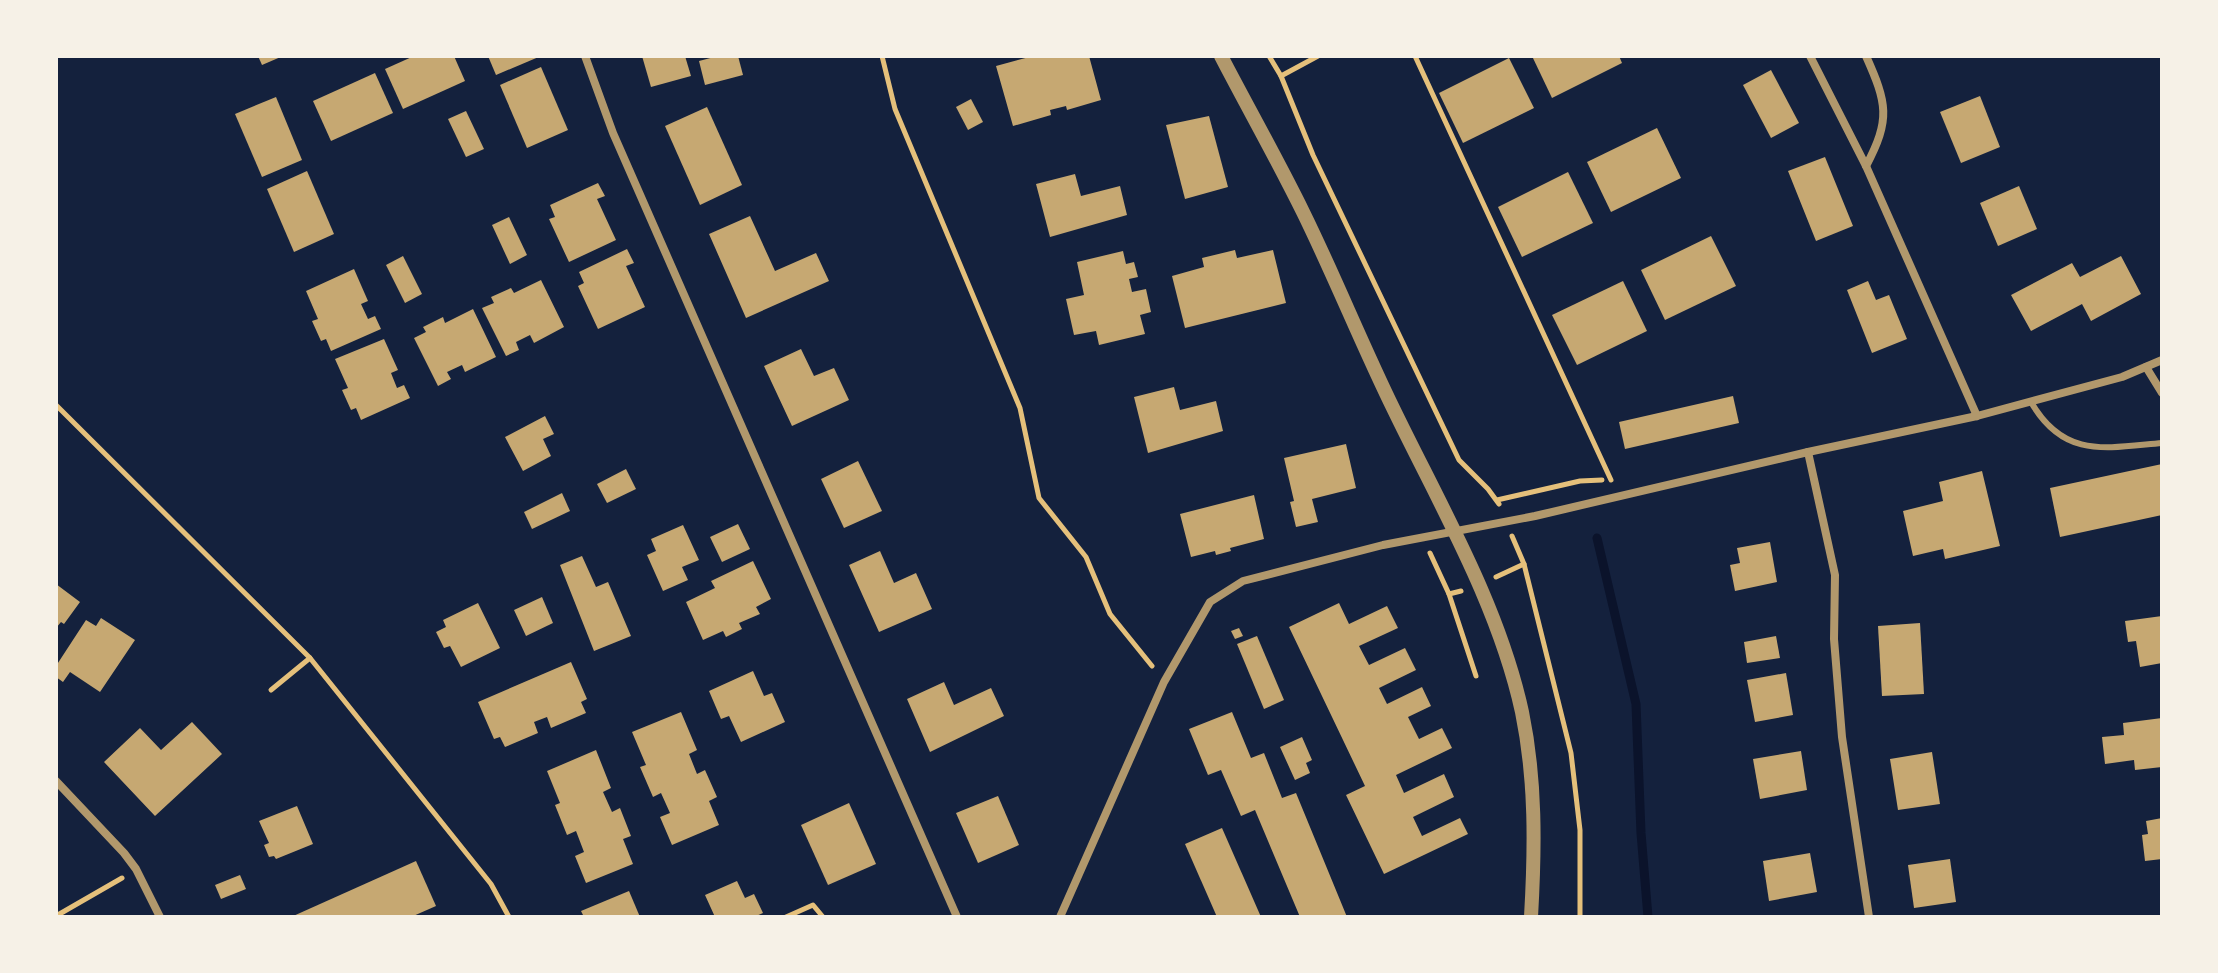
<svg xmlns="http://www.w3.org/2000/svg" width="2218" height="973" font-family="Cabin,sans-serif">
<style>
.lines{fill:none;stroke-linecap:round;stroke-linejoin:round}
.stream{stroke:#0b132b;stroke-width:9}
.building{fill:#c6a872}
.path{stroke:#e5c07b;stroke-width:5}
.service{stroke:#b1986c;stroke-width:6}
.minor{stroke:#b1986c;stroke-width:8}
.tertiary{stroke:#b1986c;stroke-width:14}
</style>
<rect width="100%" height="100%" fill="#14213d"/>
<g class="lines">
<!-- stream -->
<polyline class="stream" points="1597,538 1636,704 1641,833 1648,917"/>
</g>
<!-- building -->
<g class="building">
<polygon points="258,56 283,56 262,65"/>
<polygon points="414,56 454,56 465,81 403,109 385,69"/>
<polygon points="488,56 541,56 496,75"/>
<polygon points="642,56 685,56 691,76 651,87"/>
<polygon points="718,56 738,56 743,75 705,85 699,61"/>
<polygon points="1033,56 1089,56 1101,100 1067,110 1066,106 1050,110 1051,115 1013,126 996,66"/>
<polygon points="1532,56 1619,56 1622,63 1552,98"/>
<polygon points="1509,58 1534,108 1463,143 1439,93"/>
<polygon points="541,67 568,130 527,148 500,85"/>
<polygon points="1771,70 1799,123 1771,138 1743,85"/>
<polygon points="375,73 393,113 331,141 313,101"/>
<polygon points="1980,96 2000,147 1961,163 1940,112"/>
<polygon points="276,97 302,160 262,177 235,114"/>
<polygon points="971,99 983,122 968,130 956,107"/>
<polygon points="707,107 742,185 700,205 665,126"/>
<polygon points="466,111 484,149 466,157 448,119"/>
<polygon points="1209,116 1228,187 1185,199 1166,125"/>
<polygon points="1657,128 1681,178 1611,212 1587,162"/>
<polygon points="1825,157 1853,226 1816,241 1788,171"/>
<polygon points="307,171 334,234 294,252 267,189"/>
<polygon points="1568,172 1593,223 1522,257 1498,207"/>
<polygon points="1075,174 1081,196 1120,186 1127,215 1050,237 1036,184"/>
<polygon points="598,183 605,196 597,199 616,240 569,262 549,219 555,217 550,205"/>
<polygon points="2019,186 2037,229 1998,246 1980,203"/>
<polygon points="750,216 775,271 816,253 829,281 746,318 709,234"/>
<polygon points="509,217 527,255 510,264 492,225"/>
<polygon points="1711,236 1736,286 1665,320 1641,270"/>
<polygon points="627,249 634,263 626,266 645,307 598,329 578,286 584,283 579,272"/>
<polygon points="1235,250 1237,258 1273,250 1286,303 1185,328 1172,276 1204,267 1202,258"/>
<polygon points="1123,251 1126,264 1134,262 1138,277 1129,279 1132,292 1146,289 1151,312 1140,315 1145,334 1099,345 1096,331 1074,335 1066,299 1084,295 1077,262"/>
<polygon points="403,256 422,294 405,303 386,265"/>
<polygon points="2121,256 2141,294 2091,321 2082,304 2031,331 2011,295 2072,263 2080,277"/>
<polygon points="354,269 368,301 361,304 368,319 375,316 381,329 331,351 326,339 321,341 312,321 318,319 306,291"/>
<polygon points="541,280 564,327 534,343 530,335 516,342 519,350 506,356 482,308 494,303 491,297 511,288 514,293"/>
<polygon points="1623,281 1647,331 1577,365 1552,315"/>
<polygon points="1868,281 1876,300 1889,295 1907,339 1872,353 1847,290"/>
<polygon points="473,309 496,357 465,372 462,365 447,372 451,379 438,386 414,338 426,332 423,327 443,317 445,323"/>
<polygon points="384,339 398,370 391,373 397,388 404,385 410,398 361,420 356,408 351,410 342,390 348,388 335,359"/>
<polygon points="801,349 814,376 834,368 849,400 792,426 764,366"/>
<polygon points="1174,387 1180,410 1216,401 1223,431 1148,453 1134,397"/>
<polygon points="1733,396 1739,423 1625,449 1619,422"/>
<polygon points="545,416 554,434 543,439 551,456 523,471 505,437"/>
<polygon points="1346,444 1356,488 1312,499 1318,522 1296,527 1290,502 1294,501 1284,458"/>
<polygon points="858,461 882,511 844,528 821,479"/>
<polygon points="2162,464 2162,515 2060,537 2050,488"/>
<polygon points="626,469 636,489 607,503 597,484"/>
<polygon points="1982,471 2000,546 1945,559 1943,549 1913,556 1903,511 1943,501 1939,482"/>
<polygon points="562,493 570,511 532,529 524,512"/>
<polygon points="1254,495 1264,539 1230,548 1231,551 1216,555 1215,551 1191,557 1180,514"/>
<polygon points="738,524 750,549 722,562 710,537"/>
<polygon points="683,525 699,560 682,567 688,580 663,591 647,555 656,551 651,539"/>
<polygon points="1770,542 1777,582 1735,591 1730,565 1740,563 1737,548"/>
<polygon points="880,551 894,583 916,573 932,609 879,632 849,565"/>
<polygon points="582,556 596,587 608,582 631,636 594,651 560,565"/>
<polygon points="753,561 771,599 756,607 760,614 739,623 742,629 726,637 723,631 703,640 686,602 715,588 711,581"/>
<polygon points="56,584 80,602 64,624 61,622 56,628"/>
<polygon points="542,597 553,623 526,636 514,610"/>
<polygon points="478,603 500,648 461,667 450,646 444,648 436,632 446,627 443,620"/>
<polygon points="1339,603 1349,624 1387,606 1398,628 1359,646 1369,665 1405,648 1416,670 1379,688 1387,704 1422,687 1431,706 1408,717 1419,739 1442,728 1452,748 1396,775 1404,793 1444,774 1454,797 1413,817 1422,836 1460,818 1468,834 1384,874 1346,795 1365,786 1289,627"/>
<polygon points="2162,616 2162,663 2140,667 2136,641 2128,642 2125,621"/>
<polygon points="101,618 135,640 100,692 70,672 63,682 56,677 56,666 86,620 96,626"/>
<polygon points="1920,623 1924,694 1882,696 1878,626"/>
<polygon points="1239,628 1243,636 1235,639 1231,631"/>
<polygon points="1257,636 1284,700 1264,709 1237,644"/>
<polygon points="1776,636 1780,658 1747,663 1744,642"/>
<polygon points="571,662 587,699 581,702 586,713 551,728 547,717 534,722 538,733 505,747 500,737 494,739 478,702"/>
<polygon points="753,671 764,696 772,693 785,722 741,742 729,716 721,719 709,691"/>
<polygon points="1786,673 1793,715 1755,722 1747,680"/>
<polygon points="944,682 954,705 991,688 1004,716 930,752 907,699"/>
<polygon points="681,712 697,750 689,754 697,774 705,770 717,797 709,801 719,825 672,845 660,817 670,813 661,793 653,797 640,767 646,765 632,732"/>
<polygon points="1232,712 1251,758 1264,753 1282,798 1296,793 1347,917 1300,917 1255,810 1241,816 1221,770 1208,775 1189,729"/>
<polygon points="2162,718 2162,767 2135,770 2134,760 2105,764 2102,737 2124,735 2123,723"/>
<polygon points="192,722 222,754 155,816 104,762 140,728 161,750"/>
<polygon points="1302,737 1312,760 1306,763 1310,773 1295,780 1280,747"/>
<polygon points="596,750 611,788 603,792 612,812 620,808 631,836 623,839 633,864 586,883 575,856 584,852 576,831 567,835 555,805 560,803 547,771"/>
<polygon points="1801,751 1807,790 1760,799 1753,759"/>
<polygon points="1932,752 1940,804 1898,810 1890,759"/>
<polygon points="998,796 1019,845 978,863 956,813"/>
<polygon points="849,803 876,864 828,885 801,825"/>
<polygon points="297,806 313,844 276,859 274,856 269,857 264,845 269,843 259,821"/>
<polygon points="2162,818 2162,859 2145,861 2142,835 2148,834 2146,821"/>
<polygon points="1222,828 1261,917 1217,917 1185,844"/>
<polygon points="1810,853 1817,892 1769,901 1763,861"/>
<polygon points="1950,859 1956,902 1914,908 1908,865"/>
<polygon points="416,861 436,906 411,917 291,917"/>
<polygon points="240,875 246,889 221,899 215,885"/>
<polygon points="737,881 745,898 754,894 763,913 754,917 715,917 705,895"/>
<polygon points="629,891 640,917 584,917 581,911"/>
</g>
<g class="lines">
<!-- path -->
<g class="path">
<polyline points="882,56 895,109 1020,408 1039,498 1086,557 1110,614 1152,666"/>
<polyline points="1269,56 1281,76 1313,155 1459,460 1488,489 1499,504"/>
<polyline points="1415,56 1611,480"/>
<polyline points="1281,76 1318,56"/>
<polyline points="56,405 310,658 491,884 509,917"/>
<polyline points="1497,500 1580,481 1602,480"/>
<polyline points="1512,536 1524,564 1571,753 1580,830 1580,917"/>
<polyline points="1430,553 1449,594 1461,591"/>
<polyline points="1496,577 1524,564"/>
<polyline points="1449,594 1476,676"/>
<polyline points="271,690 310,658"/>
<polyline points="56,916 122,878"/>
<polyline points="786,917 813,905 823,917"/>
</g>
<!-- service -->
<path class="service" d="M 2031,402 C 2064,459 2106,448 2162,443"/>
<!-- minor -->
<g class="minor">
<polyline points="585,56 613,133 957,917"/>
<polyline points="1810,56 1866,166 1977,416"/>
<path d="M 1866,166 C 1891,119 1887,103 1866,56"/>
<polyline points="2146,367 2162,393"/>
<polyline points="1808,452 1835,575 1834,639 1842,737 1869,917"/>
<polyline points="56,781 124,853 136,869 160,917"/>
<polyline points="1060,917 1164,682 1210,602 1243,581 1383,545 1535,516 1808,452 1977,416 2122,377 2162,360"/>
</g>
<!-- tertiary -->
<path class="tertiary" d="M 1221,56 C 1248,108 1277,159 1303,212 C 1335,277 1362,345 1394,410 C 1441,507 1499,606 1522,712 C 1536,780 1535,848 1531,917"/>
</g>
<!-- border -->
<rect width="2218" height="973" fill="none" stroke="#f6f1e7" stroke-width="116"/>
</svg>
